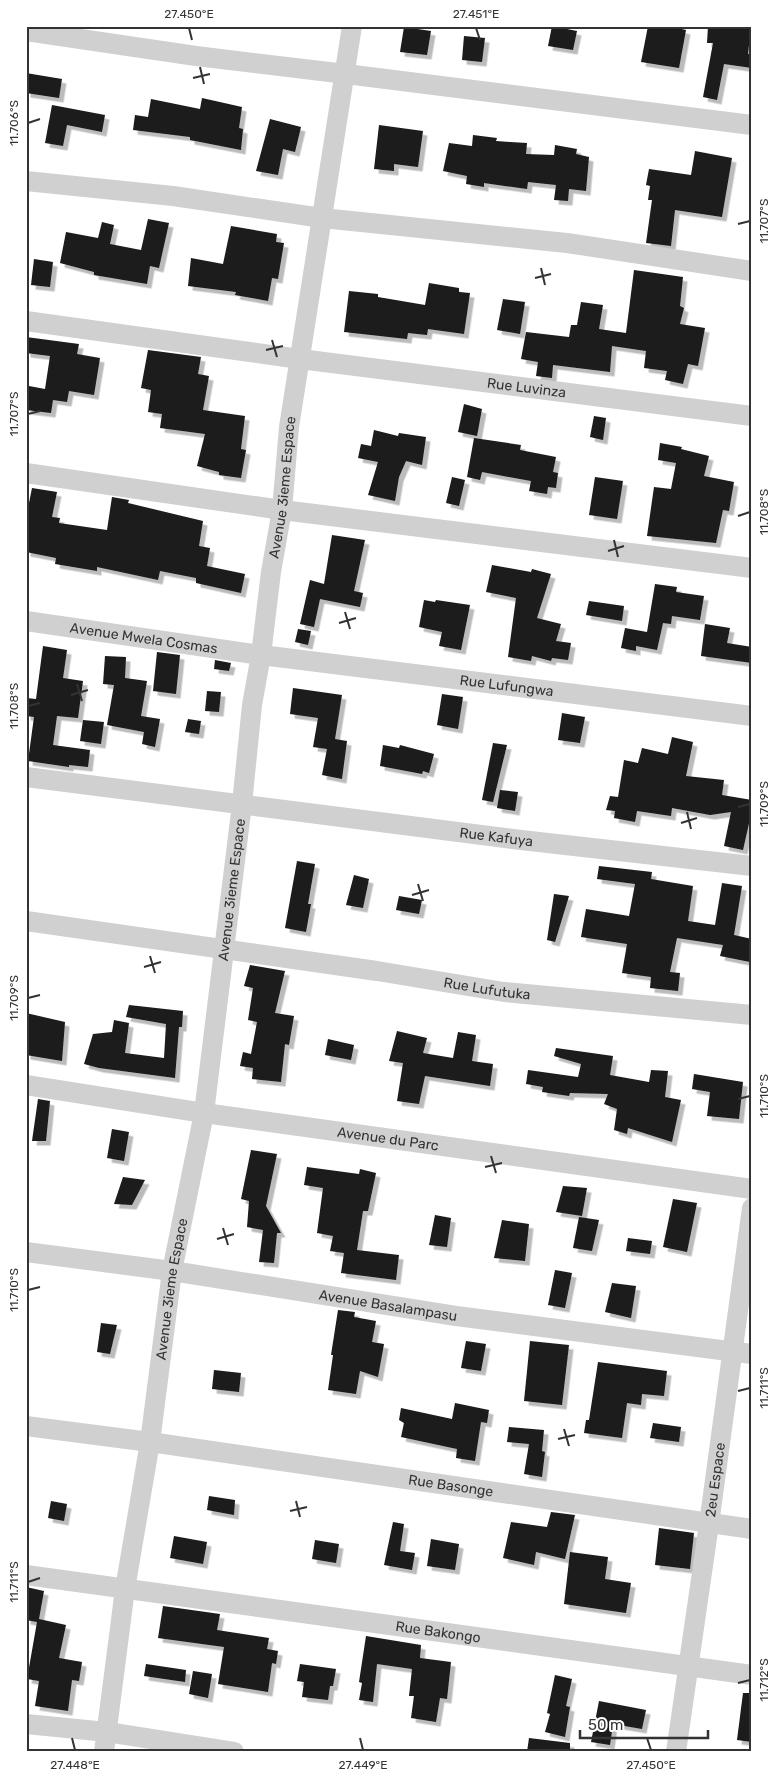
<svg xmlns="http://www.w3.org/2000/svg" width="778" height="1778" font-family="Rubik,sans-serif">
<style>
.building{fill:#1a1a1a;filter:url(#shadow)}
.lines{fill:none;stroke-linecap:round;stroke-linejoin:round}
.minor{stroke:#d0d0d0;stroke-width:20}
.ticks{fill:none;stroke:#333;stroke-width:2}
.labels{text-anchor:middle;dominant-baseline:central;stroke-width:5;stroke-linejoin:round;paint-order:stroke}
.street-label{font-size:14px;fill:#333;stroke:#fff}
.neatline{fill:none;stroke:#333;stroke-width:2}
.ticks-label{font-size:12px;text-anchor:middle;fill:#333}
</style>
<defs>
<filter id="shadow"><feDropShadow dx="4.5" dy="4.5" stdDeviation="0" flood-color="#0004"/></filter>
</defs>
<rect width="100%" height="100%" fill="#fff"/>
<!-- building -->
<g class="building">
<polygon points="552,26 577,31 573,50 548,46"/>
<polygon points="648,26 669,26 686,30 679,68 641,62"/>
<polygon points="708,26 751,26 748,54 752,55 752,68 724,64 717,100 703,97 713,43 707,43"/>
<polygon points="404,27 431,31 427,55 400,52"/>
<polygon points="464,36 485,38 482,62 462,60"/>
<polygon points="26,73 62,79 59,98 26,93"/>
<polygon points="202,98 242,107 239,128 243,129 241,150 190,140 190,137 133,130 135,115 148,117 151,99 200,109"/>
<polygon points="52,105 105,115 102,132 67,125 63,146 45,143"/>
<polygon points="270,119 301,127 295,152 283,149 278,175 256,171"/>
<polygon points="379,125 423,131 418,167 394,164 394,171 374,169"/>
<polygon points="473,135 497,138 496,141 527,143 526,154 554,155 555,145 577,149 576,154 589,157 586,191 569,189 568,201 554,200 556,185 528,182 527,189 484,183 484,187 466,184 467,176 443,171 449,143 472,146"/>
<polygon points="695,151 732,158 722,217 675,210 671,246 646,243 652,200 648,200 650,186 646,185 649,169 691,175"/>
<polygon points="148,219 169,223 159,268 150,266 147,284 94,275 94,272 60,263 66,232 98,238 102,222 114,225 110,244 141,250"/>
<polygon points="231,226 277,234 276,242 284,243 278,279 272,278 268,301 235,295 236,292 188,286 191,258 223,264"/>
<polygon points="34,259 53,262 50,287 31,285"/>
<polygon points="634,270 683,277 680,306 684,308 680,324 705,328 698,366 688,364 683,384 665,380 667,371 644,368 646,351 612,346 610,372 553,365 552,378 536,376 538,362 521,359 526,332 569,337 571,325 577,325 581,302 603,305 599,329 626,333"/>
<polygon points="429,283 459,288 459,292 470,293 464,334 428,329 427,335 408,333 407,339 344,332 349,291 378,294 378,297 425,305"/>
<polygon points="503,299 525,302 520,334 497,330"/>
<polygon points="26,337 79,344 77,354 100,358 94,395 69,391 67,402 53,400 51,413 26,410 29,386 45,389 50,356 26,353"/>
<polygon points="148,350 201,357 198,374 209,376 203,410 245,416 241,449 246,450 241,478 219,475 219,472 197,466 205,434 160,428 162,414 148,412 151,390 141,388"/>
<polygon points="464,404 482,409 477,436 458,432"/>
<polygon points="594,416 606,418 603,440 590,437"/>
<polygon points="374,430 398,436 399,433 426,437 422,465 406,461 399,477 395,501 368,495 378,462 358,458 361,444 371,446"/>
<polygon points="474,438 521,445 520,450 556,457 553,472 558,473 556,488 548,487 547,494 529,491 531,481 482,472 480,480 467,477"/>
<polygon points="660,443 682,447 681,449 709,456 704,476 734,482 729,511 723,510 716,543 647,536 654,487 671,489 676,463 658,460"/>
<polygon points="452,477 465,480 459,506 446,503"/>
<polygon points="595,477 623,481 617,519 589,515"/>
<polygon points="32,488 57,492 52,517 60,518 59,523 107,530 112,497 129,500 128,503 203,521 199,546 210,548 207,566 245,574 241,593 196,583 196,578 160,571 158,580 97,567 97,571 55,564 56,558 26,552 26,518"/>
<polygon points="332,535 365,540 354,591 363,593 360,607 320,599 314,627 300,624 310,580 324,584"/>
<polygon points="492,565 531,572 532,569 551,574 537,618 561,624 556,641 571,643 568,660 552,658 551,661 532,656 531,661 508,657 516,598 486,592"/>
<polygon points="655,584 677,587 676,592 704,596 700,620 672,616 671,624 663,623 657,650 636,646 636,651 621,648 625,628 647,632"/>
<polygon points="424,600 435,602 436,600 470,605 461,650 439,646 442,632 419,627"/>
<polygon points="589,601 624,606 622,621 586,615"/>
<polygon points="705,624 730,628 727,643 752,647 752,663 701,656"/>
<polygon points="298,629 311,631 308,645 295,642"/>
<polygon points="43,646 67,650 63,678 83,681 78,718 57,716 53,745 90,750 88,767 69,765 69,767 28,761 34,717 26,716 26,698 36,699"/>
<polygon points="157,652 180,655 176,694 153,691"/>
<polygon points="105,656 126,657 125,678 147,681 141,716 160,719 155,747 142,744 144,732 107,725 114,685 103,684"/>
<polygon points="215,660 231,663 229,671 214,669"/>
<polygon points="293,688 342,695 335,739 347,741 342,779 322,775 327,749 313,747 318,718 290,714"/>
<polygon points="207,691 221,692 219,712 205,711"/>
<polygon points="442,694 463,697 458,729 437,725"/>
<polygon points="562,713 585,717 580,743 558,740"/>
<polygon points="188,719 201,721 199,734 185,732"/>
<polygon points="83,720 104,722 101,744 80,741"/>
<polygon points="672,737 693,742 686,776 724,780 722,795 752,800 752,810 743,850 724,846 731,812 710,815 672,808 671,816 637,811 635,822 614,818 615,811 606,810 610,796 618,797 624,760 638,763 642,748 668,754"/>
<polygon points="493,743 507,745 493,802 482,800"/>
<polygon points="383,745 399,748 400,745 434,754 429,773 423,771 422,774 380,766"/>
<polygon points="500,790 518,792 515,811 497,808"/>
<polygon points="297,861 315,864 308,904 311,904 306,932 285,928"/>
<polygon points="599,866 652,872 651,879 693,886 688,921 715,925 722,883 742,886 734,935 752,939 750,962 720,956 723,945 677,938 670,972 680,973 678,991 650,988 651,977 622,973 627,944 581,937 586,909 629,916 635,884 597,879"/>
<polygon points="354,875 369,879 363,908 346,905"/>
<polygon points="554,894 569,896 555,942 547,940"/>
<polygon points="399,896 422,900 419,914 396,910"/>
<polygon points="250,965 285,971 275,1013 294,1016 289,1045 285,1044 281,1082 252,1079 253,1068 240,1066 243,1052 251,1054 257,1022 248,1020 253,988 244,986"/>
<polygon points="129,1005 183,1011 182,1027 179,1027 175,1078 99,1068 84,1064 93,1034 112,1032 114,1020 129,1023 125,1053 164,1058 166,1024 126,1017"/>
<polygon points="26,1013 65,1022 62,1061 26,1055"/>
<polygon points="397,1031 427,1038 423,1053 453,1058 458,1032 476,1035 472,1061 493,1064 490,1086 425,1076 419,1104 397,1101 403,1063 389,1061"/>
<polygon points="328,1039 354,1045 351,1060 325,1055"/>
<polygon points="556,1048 613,1056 610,1075 649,1082 651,1070 668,1071 665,1097 681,1100 672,1142 628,1128 627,1134 614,1130 617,1109 604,1104 608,1094 570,1093 569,1096 542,1092 543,1087 526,1084 528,1070 578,1077 581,1064 554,1056"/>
<polygon points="694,1074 743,1082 739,1119 707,1116 710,1092 692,1089"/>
<polygon points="38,1099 50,1101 46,1141 32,1141"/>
<polygon points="112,1129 129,1132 124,1161 107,1158"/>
<polygon points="251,1150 277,1154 266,1206 281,1233 277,1233 274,1263 259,1262 263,1230 247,1227 249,1201 241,1199"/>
<polygon points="307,1167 359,1174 360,1169 376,1173 368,1211 363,1211 357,1250 399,1255 396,1280 341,1273 344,1253 330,1251 333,1236 317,1233 323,1188 304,1185"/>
<polygon points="123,1177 145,1180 132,1205 114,1204"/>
<polygon points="563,1186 587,1188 582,1216 556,1212"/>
<polygon points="673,1199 697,1203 687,1252 663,1247"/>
<polygon points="435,1215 451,1218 447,1247 429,1245"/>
<polygon points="579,1217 599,1220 592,1251 573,1248"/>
<polygon points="502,1220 529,1224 525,1261 494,1258"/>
<polygon points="628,1238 652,1241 650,1254 626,1251"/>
<polygon points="555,1270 572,1273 565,1308 548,1305"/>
<polygon points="612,1283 636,1286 631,1318 605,1312"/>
<polygon points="338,1310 355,1312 354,1317 376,1321 372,1342 384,1344 378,1377 360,1371 356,1394 328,1390 333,1355 331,1355"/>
<polygon points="101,1323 117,1325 110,1354 97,1352"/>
<polygon points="466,1341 486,1344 481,1371 461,1368"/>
<polygon points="530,1341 569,1345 562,1405 524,1401"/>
<polygon points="598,1362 667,1371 664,1396 642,1394 641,1405 627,1403 622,1438 584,1433 586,1420 589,1420"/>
<polygon points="214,1370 241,1373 239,1392 212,1389"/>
<polygon points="455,1403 489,1410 487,1423 481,1422 475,1461 456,1458 457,1449 401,1437 404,1423 399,1420 401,1408 452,1419"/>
<polygon points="653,1423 681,1427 679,1442 650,1438"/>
<polygon points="509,1427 544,1430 542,1451 545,1452 542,1477 524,1474 529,1444 507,1442"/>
<polygon points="209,1496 235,1500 234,1515 207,1510"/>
<polygon points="51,1501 67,1504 64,1521 48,1518"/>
<polygon points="551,1512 575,1515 565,1559 536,1552 534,1565 503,1558 511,1522 547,1527"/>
<polygon points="393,1522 404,1524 400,1551 415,1553 412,1570 384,1565"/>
<polygon points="659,1528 694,1533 690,1569 655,1565"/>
<polygon points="174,1536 207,1542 203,1564 170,1558"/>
<polygon points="431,1539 459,1544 455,1570 427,1566"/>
<polygon points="315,1540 339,1544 336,1563 312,1559"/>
<polygon points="570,1552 608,1557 605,1579 631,1583 626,1613 564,1604"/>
<polygon points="26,1587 44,1591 39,1619 66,1625 59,1658 82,1662 79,1681 72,1680 68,1711 35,1706 39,1681 27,1679 37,1622 26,1620"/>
<polygon points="163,1606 220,1614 217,1630 269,1638 267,1649 278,1651 276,1664 272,1663 268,1692 218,1684 224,1647 158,1638"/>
<polygon points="366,1636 421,1645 420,1658 451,1662 447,1699 440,1698 436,1722 411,1718 414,1696 409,1696 412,1669 377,1664 373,1702 359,1700 362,1683 359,1682"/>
<polygon points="146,1664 186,1670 185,1682 144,1676"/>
<polygon points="300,1664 336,1669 333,1686 330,1686 328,1700 302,1697 304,1682 297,1681"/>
<polygon points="193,1671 212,1674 208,1698 189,1694"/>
<polygon points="555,1675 572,1679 566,1706 570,1707 565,1737 545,1732 550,1714 547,1713"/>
<polygon points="743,1693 752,1693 752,1742 737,1740"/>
<polygon points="599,1701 646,1710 642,1729 613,1724 610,1745 591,1742"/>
<polygon points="529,1738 570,1743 570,1752 527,1752"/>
</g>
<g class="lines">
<!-- minor -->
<g class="minor">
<polyline points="26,31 196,56 346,74 752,125"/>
<polyline points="26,181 173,196 322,218 567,243 752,271"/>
<path id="s1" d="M 26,321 L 300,359 L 752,416"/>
<polyline points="26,473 282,510 752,568"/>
<path id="s2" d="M 26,621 L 261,655 L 752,716"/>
<path id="s3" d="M 26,777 L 521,840 L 752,866"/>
<path id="s4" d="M 26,921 L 377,971 L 504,992 L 752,1015"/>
<path id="s5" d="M 26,1085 L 204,1113 L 752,1189"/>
<path id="s6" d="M 26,1252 L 172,1271 L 456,1316 L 752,1354"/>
<path id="s7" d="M 26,1426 L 150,1442 L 752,1529"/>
<path id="s8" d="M 26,1575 L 752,1675"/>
<polyline points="26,1724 107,1732 234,1752"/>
<path id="s9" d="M 104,1752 L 125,1589 L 150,1442 L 172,1271 L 204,1113 L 242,804 L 252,705 L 261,655 L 271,572 L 282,510 L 289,427 L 352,26"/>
<path id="s10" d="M 676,1752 L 709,1524 L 752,1208"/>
</g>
</g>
<!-- ticks -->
<path class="ticks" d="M 189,28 L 192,40M 476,28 L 480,40M 200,67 L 204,84M 193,78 L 210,74M 28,123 L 40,119M 738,224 L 750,221M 541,268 L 545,285M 535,278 L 551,274M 272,340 L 277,357M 266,350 L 283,346M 28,414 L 40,411M 738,516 L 750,512M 614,540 L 618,557M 608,551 L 624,546M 345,612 L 350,629M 339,623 L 356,618M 77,684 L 82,701M 71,695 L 88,690M 28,706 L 40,703M 738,807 L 750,804M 687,812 L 691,829M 681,823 L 697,818M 418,884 L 423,901M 412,895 L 429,890M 150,956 L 155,973M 144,967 L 161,962M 28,998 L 40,995M 738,1099 L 750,1096M 491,1156 L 496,1173M 485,1167 L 502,1163M 223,1228 L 228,1245M 217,1239 L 234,1234M 28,1290 L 40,1287M 738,1391 L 750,1388M 564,1429 L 569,1446M 558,1439 L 575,1435M 296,1501 L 300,1517M 290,1511 L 307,1507M 28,1582 L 40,1578M 738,1683 L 750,1680M 72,1738 L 75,1750M 360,1738 L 363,1750M 647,1738 L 651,1750"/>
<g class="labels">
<!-- street labels -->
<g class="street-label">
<text stroke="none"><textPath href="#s1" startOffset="505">Rue Luvinza</textPath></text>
<text stroke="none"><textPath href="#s9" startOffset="1278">Avenue 3ieme Espace</textPath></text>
<text stroke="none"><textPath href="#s2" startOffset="119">Avenue Mwela Cosmas</textPath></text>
<text stroke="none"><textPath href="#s2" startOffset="485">Rue Lufungwa</textPath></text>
<text stroke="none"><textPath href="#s3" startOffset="474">Rue Kafuya</textPath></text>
<text stroke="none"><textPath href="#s9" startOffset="872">Avenue 3ieme Espace</textPath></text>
<text stroke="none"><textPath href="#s4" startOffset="466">Rue Lufutuka</textPath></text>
<text stroke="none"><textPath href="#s5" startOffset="366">Avenue du Parc</textPath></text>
<text stroke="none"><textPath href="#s9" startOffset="468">Avenue 3ieme Espace</textPath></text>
<text stroke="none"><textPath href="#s6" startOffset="366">Avenue Basalampasu</textPath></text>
<text stroke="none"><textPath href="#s10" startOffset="275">2eu Espace</textPath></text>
<text stroke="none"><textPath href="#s7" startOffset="429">Rue Basonge</textPath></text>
<text stroke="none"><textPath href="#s8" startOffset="416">Rue Bakongo</textPath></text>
</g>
</g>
<!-- border -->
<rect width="778" height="1778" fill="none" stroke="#ffffff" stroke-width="55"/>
<!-- scale -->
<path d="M580 1730v8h128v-8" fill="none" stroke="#333333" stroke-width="2.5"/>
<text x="588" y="1730" font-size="15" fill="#333333" stroke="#ffffff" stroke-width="4" paint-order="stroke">50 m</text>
<rect x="28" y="28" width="722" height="1722" class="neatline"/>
<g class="ticks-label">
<text x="189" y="18">27.450°E</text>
<text x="476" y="18">27.451°E</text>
<text transform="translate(14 123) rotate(-90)" y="4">11.706°S</text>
<text transform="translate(764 221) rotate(-90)" y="4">11.707°S</text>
<text transform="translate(14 414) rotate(-90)" y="4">11.707°S</text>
<text transform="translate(764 512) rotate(-90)" y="4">11.708°S</text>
<text transform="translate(14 706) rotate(-90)" y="4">11.708°S</text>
<text transform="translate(764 804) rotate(-90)" y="4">11.709°S</text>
<text transform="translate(14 998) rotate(-90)" y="4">11.709°S</text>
<text transform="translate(764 1096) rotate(-90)" y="4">11.710°S</text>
<text transform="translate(14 1290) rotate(-90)" y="4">11.710°S</text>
<text transform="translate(764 1388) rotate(-90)" y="4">11.711°S</text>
<text transform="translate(14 1582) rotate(-90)" y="4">11.711°S</text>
<text transform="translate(764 1680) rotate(-90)" y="4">11.712°S</text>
<text x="75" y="1769">27.448°E</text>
<text x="363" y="1769">27.449°E</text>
<text x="651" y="1769">27.450°E</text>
</g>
</svg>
